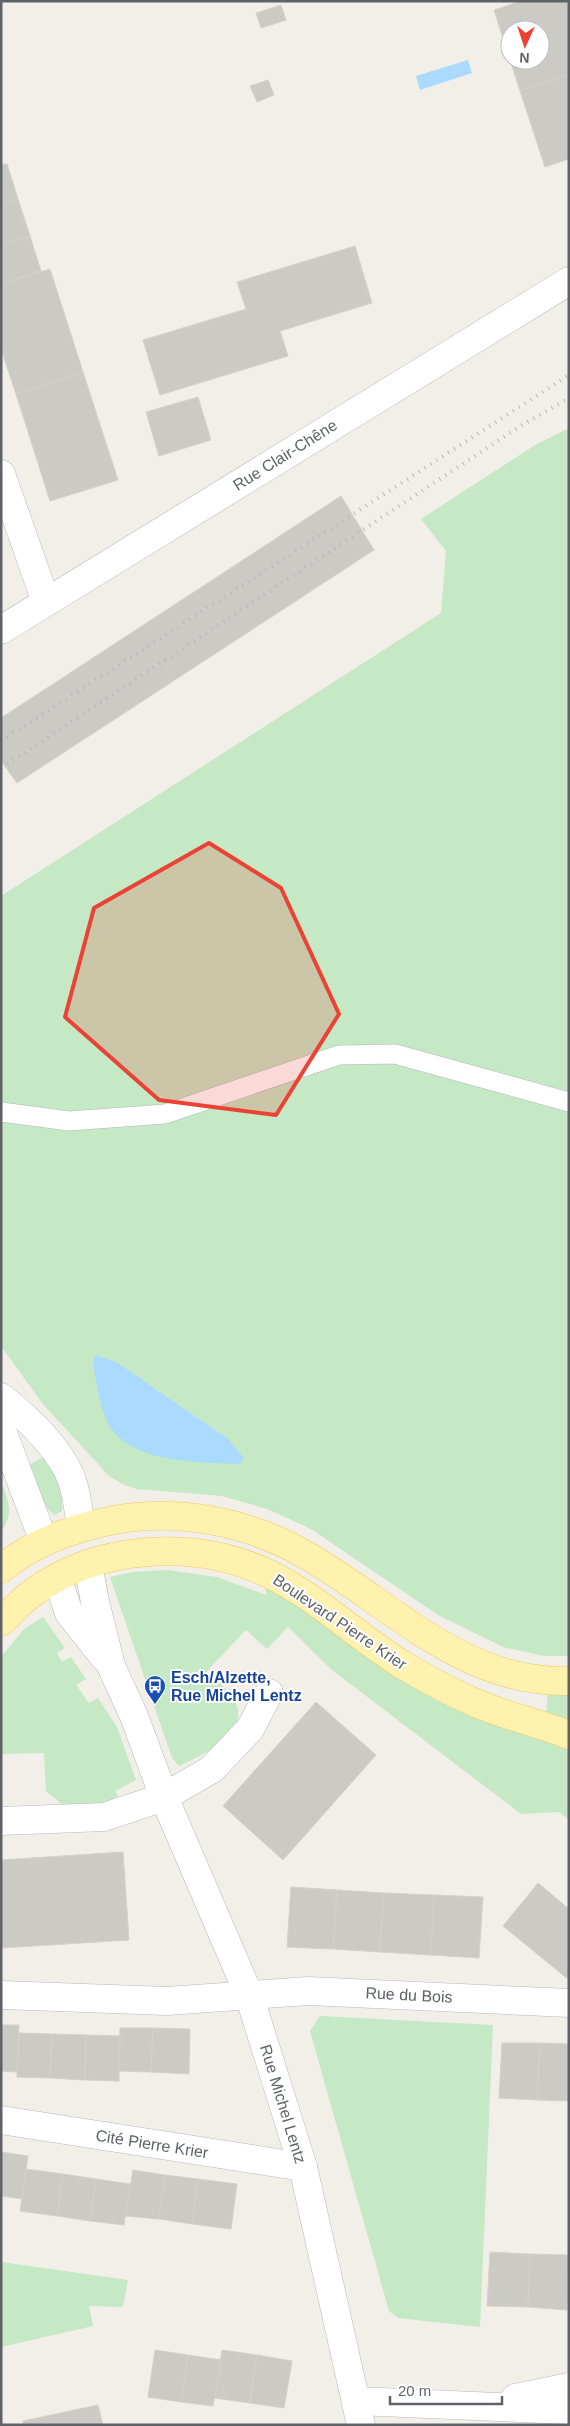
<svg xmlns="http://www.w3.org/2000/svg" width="570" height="2426" font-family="Arial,sans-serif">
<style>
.green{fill:#c5e8c5;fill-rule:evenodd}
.water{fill:#aadaff}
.building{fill:#cccac5;stroke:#d6d1c6;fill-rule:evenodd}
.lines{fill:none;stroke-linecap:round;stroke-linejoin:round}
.service-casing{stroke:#b5b8bc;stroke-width:20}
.minor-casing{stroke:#b5b8bc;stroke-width:29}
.primary-casing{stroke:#f2c960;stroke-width:29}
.service{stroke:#fff;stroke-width:19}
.minor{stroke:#fff;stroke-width:28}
.primary{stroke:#fff2af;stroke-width:28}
.rail{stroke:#b6b7b8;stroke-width:4;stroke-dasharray:1 6;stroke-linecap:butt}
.marked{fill:#ea4335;fill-opacity:0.2;stroke:#ea4335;stroke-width:4;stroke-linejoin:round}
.labels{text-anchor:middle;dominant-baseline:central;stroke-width:4;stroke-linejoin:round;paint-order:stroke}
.street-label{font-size:16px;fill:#5f6368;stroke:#fff}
.transit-label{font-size:16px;font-weight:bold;fill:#164399;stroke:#fff;text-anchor:start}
</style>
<rect width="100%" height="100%" fill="#f1efe8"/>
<!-- green -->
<g class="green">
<path d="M 569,428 L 569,1656 L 544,1656 L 503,1647 L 438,1615 L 311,1529 L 267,1509 L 222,1496 L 137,1489 L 124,1485 L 109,1476 L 42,1403 L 1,1346 L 1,896 L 441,613 L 446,551 L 421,519 L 535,445 ZM 96,1355 L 118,1363 L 227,1438 L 93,1360 Z"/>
<path d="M 45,1456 C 55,1474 64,1489 62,1511 L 55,1515 C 44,1511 34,1477 29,1465 Z"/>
<path d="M 1,1481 C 9,1502 14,1513 1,1532 Z"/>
<path d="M 167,1570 L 217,1577 L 266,1595 L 266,1572 L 403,1665 L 545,1725 L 549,1681 L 569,1681 L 569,1820 L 559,1812 L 521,1814 L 332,1670 L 288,1627 L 267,1649 L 246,1630 L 207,1671 C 215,1681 231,1690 236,1703 C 249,1737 201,1755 179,1766 L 172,1758 L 110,1577 L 133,1572 Z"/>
<polygon points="43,1617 65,1648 57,1653 62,1662 71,1657 86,1679 76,1685 89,1703 98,1698 117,1727 136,1780 115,1791 118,1796 101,1805 65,1807 46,1791 44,1753 1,1754 1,1657 24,1629"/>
<polygon points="320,2016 493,2025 480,2327 398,2318 389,2311 310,2031"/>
<polygon points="1,2262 128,2280 123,2307 89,2306 93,2326 1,2347"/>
</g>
<!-- water -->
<g class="water">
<polygon points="468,60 472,73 420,90 416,76"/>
<path d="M 96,1355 L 118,1363 L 227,1438 L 244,1458 L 239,1464 C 199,1462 139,1464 112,1430 C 101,1415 95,1378 93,1360 Z"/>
</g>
<!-- building -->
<g class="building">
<path d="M 521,1 L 566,1 L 569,9 L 569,75 L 520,91 L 494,10 ZM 510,30 L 540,30 L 540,60 L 510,60 Z"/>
<polygon points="281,5 286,20 261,28 256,13"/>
<polygon points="569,75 569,159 545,167 520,91"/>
<polygon points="268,80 274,95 257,102 250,86"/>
<polygon points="7,164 18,199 1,204 1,165"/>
<polygon points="18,199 30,236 1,245 1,204"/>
<polygon points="30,236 41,271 1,284 1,245"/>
<polygon points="355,246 372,303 280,331 288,356 160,395 143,340 246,309 237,282"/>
<polygon points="50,269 83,372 16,394 1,349 1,284"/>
<polygon points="83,372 118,480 50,501 16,394"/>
<polygon points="198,397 211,440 159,456 146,412"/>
<polygon points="341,496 374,550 17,783 1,761 1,718"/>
<polygon points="316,1702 376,1755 283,1860 223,1806"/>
<polygon points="123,1852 129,1940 1,1948 1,1860"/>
<polygon points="538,1883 569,1909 569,1980 503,1926"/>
<polygon points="291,1887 337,1890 333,1949 287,1947"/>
<polygon points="337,1890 384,1893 380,1952 333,1949"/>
<polygon points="384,1893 434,1895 431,1955 380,1952"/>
<polygon points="434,1895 483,1897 479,1958 431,1955"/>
<polygon points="1,2025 19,2025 17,2072 1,2071"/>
<polygon points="120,2028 153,2028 151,2072 119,2071"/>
<polygon points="153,2028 190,2029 189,2074 151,2072"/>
<polygon points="19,2033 52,2034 50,2078 17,2077"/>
<polygon points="52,2034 86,2035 85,2080 50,2078"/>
<polygon points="86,2035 120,2036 119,2081 85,2080"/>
<polygon points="502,2043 540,2043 537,2100 499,2098"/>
<polygon points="540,2043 569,2044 569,2101 537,2100"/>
<polygon points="1,2152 28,2156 22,2199 1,2196"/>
<polygon points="26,2169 63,2174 57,2216 20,2211"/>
<polygon points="133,2170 165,2175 159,2219 125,2216"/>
<polygon points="63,2174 96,2179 90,2221 57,2216"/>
<polygon points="165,2175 198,2179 192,2224 159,2219"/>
<polygon points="96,2179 130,2184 124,2225 90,2221"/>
<polygon points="198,2179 237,2184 231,2229 192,2224"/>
<polygon points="490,2252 530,2254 528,2307 487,2306"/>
<polygon points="530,2254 569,2255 567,2310 528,2307"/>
<polygon points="155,2350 188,2355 181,2402 148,2397"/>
<polygon points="222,2350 257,2355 250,2403 214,2398"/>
<polygon points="188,2355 221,2360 213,2406 181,2402"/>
<polygon points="257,2355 292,2361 284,2408 250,2403"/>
<polygon points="98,2405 103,2425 23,2425 23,2421"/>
</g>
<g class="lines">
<!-- service casing -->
<g class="service-casing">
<polyline id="service" points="1,1112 69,1121 165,1114 339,1055 395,1054 569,1102"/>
</g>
<!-- minor casing -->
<g class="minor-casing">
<g id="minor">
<polyline points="1,474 46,602"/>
<polyline points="1,630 569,281"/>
<path d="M 1,1397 C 25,1416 51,1440 66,1467 C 76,1485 78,1507 81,1527"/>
<polyline points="1,1428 44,1542"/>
<polyline points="88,1564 95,1602 111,1666 134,1716 164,1797 249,1995 303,2167 361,2425"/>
<polyline points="57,1578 69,1613 104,1657"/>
<polyline points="1,1821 104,1817 164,1797 212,1769 250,1729 269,1693"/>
<polyline points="1,1995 167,2001 308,1991 569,2003"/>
<polyline points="1,2120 303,2167"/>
<polyline points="515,2398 569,2387"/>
<polyline points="357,2401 569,2410"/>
</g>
</g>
<!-- primary casing -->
<g class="primary-casing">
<g id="primary">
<path d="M 1,1569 C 33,1542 74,1528 114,1520 C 178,1508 249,1522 304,1554 C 391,1603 462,1684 569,1681"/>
<path d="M 1,1622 C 11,1613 20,1602 31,1594 C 96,1545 192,1539 265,1572 C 315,1595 356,1636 403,1665 C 423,1677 447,1690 469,1700 C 501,1715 536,1722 569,1735"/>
</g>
</g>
<!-- service -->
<use href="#service" class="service"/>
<!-- minor -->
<use href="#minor" class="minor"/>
<!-- primary -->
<use href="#primary" class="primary"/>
<!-- rail -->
<g class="rail">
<polyline points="1,741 569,375"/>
<polyline points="1,768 522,425 569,398"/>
</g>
</g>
<!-- marked area -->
<path class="marked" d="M 209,843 L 281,888 L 339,1014 L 276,1115 L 159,1100 L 65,1017 L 94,908 Z"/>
<!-- icons -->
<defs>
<g id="bus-pin" transform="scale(1.125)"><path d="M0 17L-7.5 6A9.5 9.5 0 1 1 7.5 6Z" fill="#1a4fb4" stroke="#fff"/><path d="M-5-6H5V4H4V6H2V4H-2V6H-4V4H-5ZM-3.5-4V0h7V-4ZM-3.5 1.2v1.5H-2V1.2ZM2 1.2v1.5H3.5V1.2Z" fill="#fff"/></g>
</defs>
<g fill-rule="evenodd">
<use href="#bus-pin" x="155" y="1686"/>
</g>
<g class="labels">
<!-- street labels -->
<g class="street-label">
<text transform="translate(285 455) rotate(-32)">Rue Clair-Chêne</text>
<text transform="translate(340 1622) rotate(34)">Boulevard Pierre Krier</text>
<text transform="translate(409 1995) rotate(3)">Rue du Bois</text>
<text transform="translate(283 2104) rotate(73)">Rue Michel Lentz</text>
<text transform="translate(152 2144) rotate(9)">Cité Pierre Krier</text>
</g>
<!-- transit labels -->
<g class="transit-label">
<text x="171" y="1677">Esch/Alzette,<tspan x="171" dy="18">Rue Michel Lentz</tspan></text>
</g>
</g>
<!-- border -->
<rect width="570" height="2426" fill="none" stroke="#5f6368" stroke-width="5"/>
<!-- north arrow -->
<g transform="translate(525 45) rotate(183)"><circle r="24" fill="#ffffff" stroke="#bfc1c3"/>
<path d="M0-4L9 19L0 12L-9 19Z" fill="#ea4335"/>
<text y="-8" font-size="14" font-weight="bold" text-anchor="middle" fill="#5f6368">N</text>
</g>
<!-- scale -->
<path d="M390 2396v8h112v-8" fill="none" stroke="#5f6368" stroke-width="2.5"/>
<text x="398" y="2396" font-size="15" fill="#5f6368" stroke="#ffffff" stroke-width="4" paint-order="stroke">20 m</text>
</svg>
